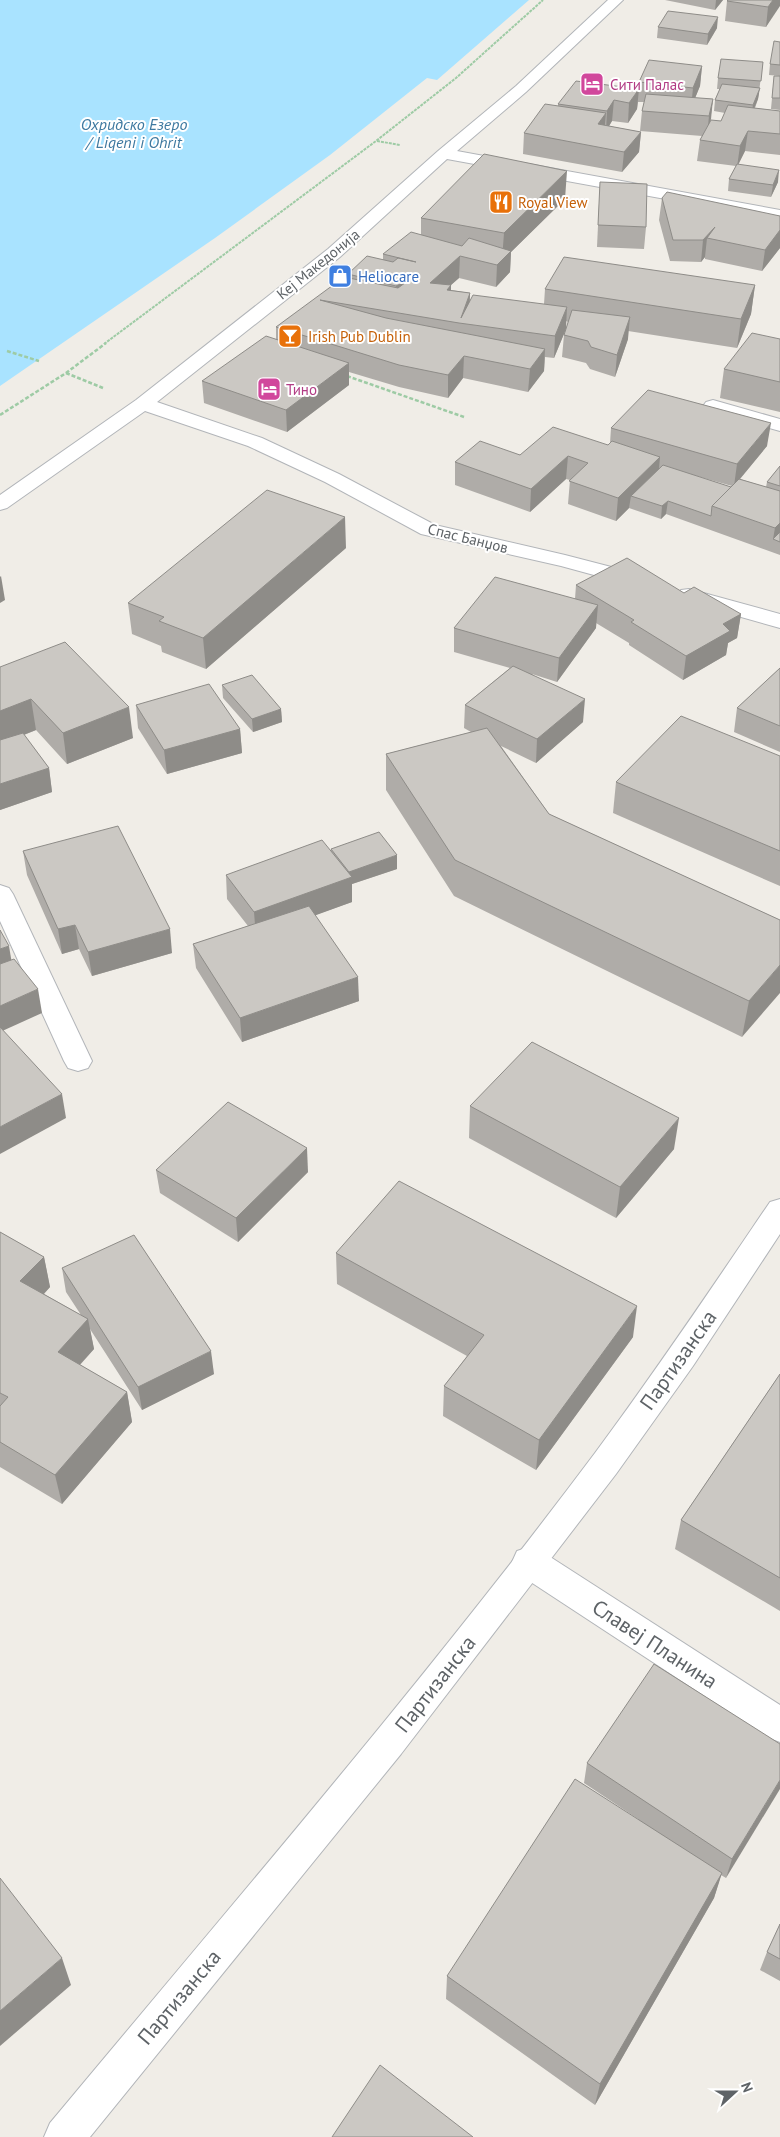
<svg xmlns="http://www.w3.org/2000/svg" width="780" height="2137" font-family="'PT Sans',sans-serif">
<style>
.water{fill:#a9e3ff}
.lines{fill:none;stroke-linecap:round;stroke-linejoin:round}
.service-casing{stroke:#b2b5b9;stroke-width:2}
.minor-casing{stroke:#b2b5b9;stroke-width:2}
.tertiary-casing{stroke:#b2b5b9;stroke-width:2}
.path-far1{stroke:#9ecba5;stroke-width:2;stroke-dasharray:3 1;stroke-linecap:butt}
.path{stroke:#9ecba5;stroke-width:2.5;stroke-dasharray:4 2;stroke-linecap:butt}
.service{fill:#fff;fill-rule:evenodd}
.minor{fill:#fff;fill-rule:evenodd}
.tertiary{fill:#fff;fill-rule:evenodd}
.wall{fill:#afaca8;fill-rule:evenodd}
.shaded-wall{fill:#8e8c88}
.building{fill:#cbc8c3;stroke:#8e8c88}
.labels{text-anchor:middle;dominant-baseline:central;stroke-width:4;stroke-linejoin:round;paint-order:stroke}
.far-hotel-label{font-size:15px;fill:#b23c85;stroke:#fff;text-anchor:start}
.far-food-label{font-size:15px;fill:#c56008;stroke:#fff;text-anchor:start}
.far-street-label{font-size:15px;fill:#5e6367;stroke:#fff}
.far-shop-label{font-size:15px;fill:#366cbe;stroke:#fff;text-anchor:start}
.far-water-label{font-size:16px;font-style:italic;fill:#3e79a0;stroke:#fff}
.near-street-label{font-size:21px;fill:#5e6367;stroke:#fff}
</style>
<rect width="100%" height="100%" fill="#f0ede7"/>
<!-- water -->
<polygon class="water" points="0,0 529,0 437,80 427,78 330,155 215,238 0,386"/>
<g class="lines">
<!-- service casing -->
<g class="service-casing">
<polygon id="service" points="0,885 9,888 13,894 92,1061 88,1068 78,1071 68,1068 64,1061 0,921"/>
</g>
<!-- minor casing -->
<g class="minor-casing">
<g id="minor">
<polygon points="608,0 623,0 526,92 457,151 780,210 780,220 447,159 340,257 157,402 262,438 339,474 435,525 565,555 646,576 649,581 646,586 638,587 561,566 421,534 325,482 248,446 145,411 7,508 0,510 0,495 136,400 328,249 438,151 516,86"/>
<polygon points="713,400 780,419 780,431 706,410 703,406 706,402"/>
<polygon points="689,589 780,614 780,628 681,600 678,595 681,590"/>
<polygon points="529,1547 541,1551 780,1705 780,1742 767,1737 517,1573 512,1562 517,1551"/>
</g>
</g>
<!-- tertiary casing -->
<g class="tertiary-casing">
<path id="tertiary" d="M 780,1199 L 780,1234 L 693,1366 L 616,1474 L 401,1754 L 90,2137 L 44,2137 L 50,2123 C 234,1902 423,1683 595,1453 C 656,1371 713,1286 770,1202 Z"/>
</g>
<!-- path-far1 -->
<g class="path-far1">
<polyline points="377,141 400,145"/>
<polyline points="104,344 376,141 456,78 543,0"/>
</g>
<!-- path -->
<g class="path">
<polyline points="7,351 39,361"/>
<polyline points="66,373 103,388"/>
<polyline points="347,376 464,417"/>
<polyline points="0,415 66,373 106,343"/>
</g>
<!-- service -->
<use href="#service" class="service"/>
<!-- minor -->
<use href="#minor" class="minor"/>
<!-- tertiary -->
<use href="#tertiary" class="tertiary"/>
</g>
<!-- wall -->
<g class="wall">
<polygon points="665,0 723,0 715,10"/>
<polygon points="780,0 766,27 725,21 727,1"/>
<polygon points="658,27 717,28 707,45 657,38"/>
<polygon points="780,42 780,76 769,75 770,64"/>
<polygon points="763,62 758,99 755,108 780,111 780,155 745,151 738,165 778,182 771,197 728,191 729,179 736,166 697,161 700,140 702,136 640,131 642,111 644,102 638,102 637,109 628,123 612,121 609,126 641,132 639,152 622,172 523,154 524,133 558,106 558,104 639,89 639,82 702,66 700,86 695,98 713,99 710,121 721,121 725,113 714,111 715,100 720,89 717,89 718,78"/>
<polygon points="774,76 780,76 780,110 771,109"/>
<polygon points="600,182 646,227 644,249 597,247"/>
<polygon points="662,198 780,216 780,248 762,271 705,259 705,257 701,262 670,261 659,220"/>
<polygon points="565,199 511,252 510,272 496,287 459,278 451,285 451,290 470,293 470,302 544,304 545,289 755,285 751,314 737,348 628,331 628,339 615,377 590,369 586,363 562,357 564,335 568,322 566,321 566,329 554,358 545,357 544,371 528,392 463,378 448,398 399,387 349,372 349,385 287,432 204,403 202,381 276,339 276,327 348,277 348,274 383,260 383,254 421,235 421,218"/>
<polygon points="780,339 780,412 720,398 724,369"/>
<path d="M 611,428 L 767,446 L 740,479 L 766,487 L 767,482 L 780,466 L 780,555 L 666,514 L 661,519 L 629,508 L 616,521 L 568,504 L 570,480 L 566,479 L 530,512 L 455,485 L 455,462 L 608,445 L 610,443 ZM 693,475 L 732,486 L 731,487 Z"/>
<polygon points="346,548 206,669 162,652 161,646 132,634 128,603"/>
<polygon points="576,585 684,593 741,614 737,638 728,643 726,655 683,680 629,645 629,643 596,623 596,628 557,682 532,674 583,722 536,763 501,746 549,814 780,920 742,1037 454,896 386,790 386,754 471,732 464,728 465,705 510,668 454,652 454,628 575,599"/>
<polygon points="0,667 133,738 67,764 36,730 24,735 49,768 52,792 0,810"/>
<polygon points="780,668 780,752 734,732 737,708"/>
<polygon points="222,685 281,709 282,722 253,732 223,698"/>
<polygon points="136,705 240,729 242,753 167,774 138,728"/>
<polygon points="780,756 780,886 613,813 616,782"/>
<polygon points="331,849 397,869 352,884 352,902 315,915 359,1001 242,1042 196,968 193,944 248,926 227,899 226,875 331,851"/>
<polygon points="23,851 172,953 92,976 79,949 62,954 27,875"/>
<polygon points="470,1106 674,1149 616,1218 469,1138"/>
<polygon points="156,1170 308,1172 238,1242 160,1193"/>
<polygon points="0,1232 44,1257 50,1287 44,1294 81,1315 66,1292 62,1268 214,1374 142,1410 90,1329 94,1349 80,1365 127,1392 132,1422 62,1504 0,1467"/>
<polygon points="336,1253 633,1337 536,1470 443,1416 444,1386 467,1356 337,1284"/>
<polygon points="780,1374 780,1611 675,1549 681,1520"/>
<polygon points="780,1744 726,1878 721,1875 714,1898 595,2105 446,1999 447,1976 638,1819 584,1783 587,1763"/>
<polygon points="780,1924 780,1981 760,1970 767,1952"/>
</g>
<!-- shaded-wall -->
<g class="shaded-wall">
<polygon points="716,0 723,0 715,10"/>
<polygon points="773,0 780,0 780,6 766,27 768,7"/>
<polygon points="718,17 717,28 707,45 708,34"/>
<polygon points="702,66 700,86 691,108 693,88"/>
<polygon points="760,88 758,99 751,116 753,105"/>
<polygon points="639,89 637,109 628,123 629,103"/>
<polygon points="713,99 711,119 707,137 709,116"/>
<polygon points="614,100 612,121 606,131 607,111"/>
<polygon points="606,113 604,134 598,124"/>
<polygon points="748,131 745,151 737,167 740,146"/>
<polygon points="641,132 639,152 622,172 624,152"/>
<polygon points="779,170 778,182 771,197 773,185"/>
<polygon points="567,171 565,199 511,252 510,272 496,287 497,265 502,260 504,233"/>
<polygon points="715,227 707,238 705,257 701,262 703,240"/>
<polygon points="780,230 780,248 762,271 765,250"/>
<polygon points="460,256 459,278 451,285 451,307 430,283"/>
<polygon points="409,280 396,308 396,286"/>
<polygon points="755,285 751,314 737,348 741,319"/>
<polygon points="470,293 469,315 461,318"/>
<polygon points="567,307 566,329 554,358 555,336"/>
<polygon points="630,317 628,339 615,377 617,355"/>
<polygon points="545,349 544,371 528,392 530,369"/>
<polygon points="464,356 463,378 448,398 448,375"/>
<polygon points="349,363 349,385 287,432 286,410"/>
<polygon points="771,423 767,446 734,486 737,464"/>
<polygon points="568,456 566,479 530,512 531,489"/>
<polygon points="660,457 658,480 631,496 629,508 616,521 618,498"/>
<polygon points="668,501 666,514 661,519 662,506"/>
<polygon points="345,517 346,548 206,669 203,638"/>
<polygon points="780,523 780,542 773,539 775,528"/>
<polygon points="1,576 5,600 0,603 0,577"/>
<polygon points="598,605 596,628 557,682 559,658"/>
<polygon points="741,614 737,638 728,643 726,655 683,680 686,656 723,624"/>
<polygon points="31,699 36,730 0,744 0,711"/>
<polygon points="585,699 583,722 536,763 537,739"/>
<polygon points="129,707 133,738 67,764 63,733"/>
<polygon points="281,709 282,722 253,732 252,719"/>
<polygon points="240,729 242,753 167,774 164,750"/>
<polygon points="49,768 52,792 0,810 0,784"/>
<polygon points="397,855 397,869 352,884 352,902 256,937 254,912 349,878 349,872"/>
<polygon points="75,925 79,949 62,954 58,929"/>
<polygon points="170,929 172,953 92,976 88,952"/>
<polygon points="9,946 13,970 0,975 0,949"/>
<polygon points="780,965 780,993 742,1037 749,1001"/>
<polygon points="358,977 359,1001 242,1042 240,1018"/>
<polygon points="38,989 42,1013 0,1032 0,1006"/>
<polygon points="62,1094 66,1118 0,1154 0,1127"/>
<polygon points="679,1118 674,1149 616,1218 620,1187"/>
<polygon points="307,1148 308,1172 238,1242 236,1218"/>
<polygon points="44,1257 50,1287 27,1312 20,1281"/>
<polygon points="637,1306 633,1337 536,1470 539,1440"/>
<polygon points="88,1319 94,1349 64,1382 58,1352"/>
<polygon points="211,1351 214,1374 142,1410 138,1387"/>
<polygon points="127,1392 132,1422 62,1504 55,1475"/>
<polygon points="780,1780 780,1789 726,1878 732,1859"/>
<polygon points="722,1873 714,1898 595,2105 600,2084"/>
<polygon points="62,1958 71,1985 0,2046 0,2011"/>
</g>
<!-- building -->
<g class="building">
<polygon points="728,0 773,0 768,7 727,1"/>
<polygon points="668,11 718,17 708,34 658,27"/>
<polygon points="774,41 780,42 780,65 770,64"/>
<polygon points="721,59 763,62 761,81 718,78"/>
<polygon points="649,60 702,66 693,88 639,82"/>
<polygon points="774,76 780,76 780,98 772,98"/>
<polygon points="576,81 639,89 629,103 614,100 607,111 558,104"/>
<polygon points="722,84 760,88 753,105 715,100"/>
<polygon points="646,94 713,99 709,116 642,111"/>
<polygon points="545,104 606,113 598,124 641,132 624,152 524,133"/>
<polygon points="728,105 780,111 780,134 748,131 740,146 700,140 711,120 721,121"/>
<polygon points="484,154 567,171 504,233 421,218"/>
<polygon points="737,164 779,170 773,185 729,179"/>
<polygon points="600,182 647,184 646,227 598,225"/>
<polygon points="667,192 780,216 780,230 765,250 707,238 715,227 703,240 673,240 662,198"/>
<polygon points="411,232 462,246 469,238 511,251 497,265 460,256 430,283 451,285 447,290 470,293 461,318 473,295 567,307 555,336 459,323 320,300 386,318 545,349 530,369 464,356 448,375 399,365 276,327 344,277 398,288 409,280 396,286 348,274 367,256 393,262 398,258 416,262 383,254"/>
<polygon points="564,257 755,285 741,319 545,289"/>
<polygon points="572,310 630,317 617,355 591,347 588,341 564,335"/>
<polygon points="752,333 780,339 780,382 724,369"/>
<polygon points="266,336 349,363 286,410 202,381"/>
<polygon points="648,390 771,423 737,464 611,428"/>
<polygon points="553,427 608,445 612,441 660,457 618,498 569,481 588,463 568,456 531,489 455,462 480,441 520,455"/>
<polygon points="663,465 731,487 712,506 711,516 668,501 662,506 631,496"/>
<polygon points="780,466 780,486 767,482"/>
<polygon points="739,479 780,491 780,523 775,528 712,506"/>
<polygon points="267,490 345,517 203,638 159,621 164,617 128,603"/>
<polygon points="780,532 780,542 773,539"/>
<polygon points="627,558 684,593 694,587 741,614 723,624 730,631 686,656 631,622 634,620 576,585"/>
<polygon points="495,577 598,605 559,658 454,628"/>
<polygon points="65,642 129,707 63,733 31,699 0,711 0,667"/>
<polygon points="513,666 585,699 537,739 465,705"/>
<polygon points="780,668 780,726 737,708"/>
<polygon points="252,675 281,709 252,719 222,685"/>
<polygon points="209,684 240,729 164,750 136,705"/>
<polygon points="681,716 780,756 780,851 616,782"/>
<polygon points="487,728 549,814 780,920 780,965 749,1001 455,860 386,754"/>
<polygon points="23,733 49,768 0,784 0,740"/>
<polygon points="118,826 170,929 88,952 75,925 58,929 23,851"/>
<polygon points="379,832 397,855 349,872 331,849"/>
<polygon points="322,840 352,877 254,912 226,875"/>
<polygon points="309,906 358,977 240,1018 193,944"/>
<polygon points="0,930 9,946 0,949"/>
<polygon points="14,959 38,989 0,1006 0,964"/>
<polygon points="0,1027 62,1094 0,1127"/>
<polygon points="532,1042 679,1118 620,1187 470,1106"/>
<polygon points="228,1102 307,1148 236,1218 156,1170"/>
<polygon points="399,1181 637,1306 539,1440 444,1386 484,1335 336,1253"/>
<polygon points="0,1232 44,1257 20,1281 88,1319 58,1352 127,1392 55,1475 0,1442 0,1406 8,1397 0,1393"/>
<polygon points="134,1235 211,1351 138,1387 62,1268"/>
<polygon points="780,1374 780,1578 681,1520"/>
<polygon points="654,1664 780,1744 780,1780 732,1859 587,1763"/>
<polygon points="575,1779 722,1873 600,2084 447,1976"/>
<polygon points="0,1878 62,1958 0,2011"/>
<polygon points="780,1924 780,1959 767,1952"/>
<polygon points="380,2065 473,2137 332,2137"/>
</g>
<!-- icons -->
<defs>
<g id="hotel-square" transform="scale(1.25)"><rect x="-9" y="-9" width="18" height="18" rx="4" fill="#d1479c" stroke="#fff"/><path d="M-6-4.5h1.5V1H6V5H4.5V3h-9V5H-6ZM-4 0a1.8 1.8 0 1 1 3.6 0ZM.5 0V-2.5h3Q6-2.5 6 0Z" fill="#fff"/></g>
<g id="restaurant-square" transform="scale(1.25)"><rect x="-9" y="-9" width="18" height="18" rx="4" fill="#e8710a" stroke="#fff"/><path d="M-5-6h1v4h1v-4h1v4h1v-4h1v5L-1.5 .5V6h-2V.5L-5-1ZM5-6V6H3V1.5H1.5Q1.5-4 5-6Z" fill="#fff"/></g>
<g id="shop-square" transform="scale(1.25)"><rect x="-9" y="-9" width="18" height="18" rx="4" fill="#3f7fe0" stroke="#fff"/><path d="M-5-2.5h2.3a2.7 3.5 0 0 1 5.4 0H5L5.5 6h-11ZM-1.5-2.5h3a1.5 2.3 0 0 0-3 0Z" fill="#fff"/></g>
<g id="bar-square" transform="scale(1.25)"><rect x="-9" y="-9" width="18" height="18" rx="4" fill="#e8710a" stroke="#fff"/><path d="M-6-5H6L.8 .8V4.5H3.5V6h-7V4.5H-.8V.8Z" fill="#fff"/></g>
</defs>
<g fill-rule="evenodd">
<use href="#hotel-square" x="592" y="84"/>
<use href="#restaurant-square" x="501" y="202"/>
<use href="#shop-square" x="340" y="276"/>
<use href="#bar-square" x="290" y="336"/>
<use href="#hotel-square" x="269" y="389"/>
</g>
<g class="labels">
<!-- far-hotel labels -->
<g class="far-hotel-label">
<text x="610" y="84">Сити Палас</text>
<text x="286" y="389">Тино</text>
</g>
<!-- far-food labels -->
<g class="far-food-label">
<text x="518" y="202">Royal View</text>
<text x="308" y="336">Irish Pub Dublin</text>
</g>
<!-- far-street labels -->
<g class="far-street-label">
<text transform="translate(318 264) rotate(-39)">Кеј Македонија</text>
<text transform="translate(468 538) rotate(14)">Спас Банџов</text>
</g>
<!-- far-shop labels -->
<g class="far-shop-label">
<text x="358" y="276">Heliocare</text>
</g>
<!-- far-water labels -->
<g class="far-water-label">
<text x="134" y="124">Охридско Езеро<tspan x="134" dy="18">/ Liqeni i Ohrit</tspan></text>
</g>
<!-- near-street labels -->
<g class="near-street-label">
<text transform="translate(678 1360) rotate(-55)">Партизанска</text>
<text transform="translate(655 1644) rotate(33)">Славеј Планина</text>
<text transform="translate(435 1684) rotate(-52)">Партизанска</text>
<text transform="translate(179 1997) rotate(-50)">Партизанска</text>
</g>
</g>
<!-- north arrow -->
<g transform="translate(735 2092) rotate(69)" stroke="#ffffff" stroke-width="4" paint-order="stroke">
<path d="M0-4L9 19L0 12L-9 19Z" fill="#5e6367"/>
<text y="-8" font-size="14" font-weight="bold" text-anchor="middle" fill="#5e6367">N</text>
</g>
</svg>
